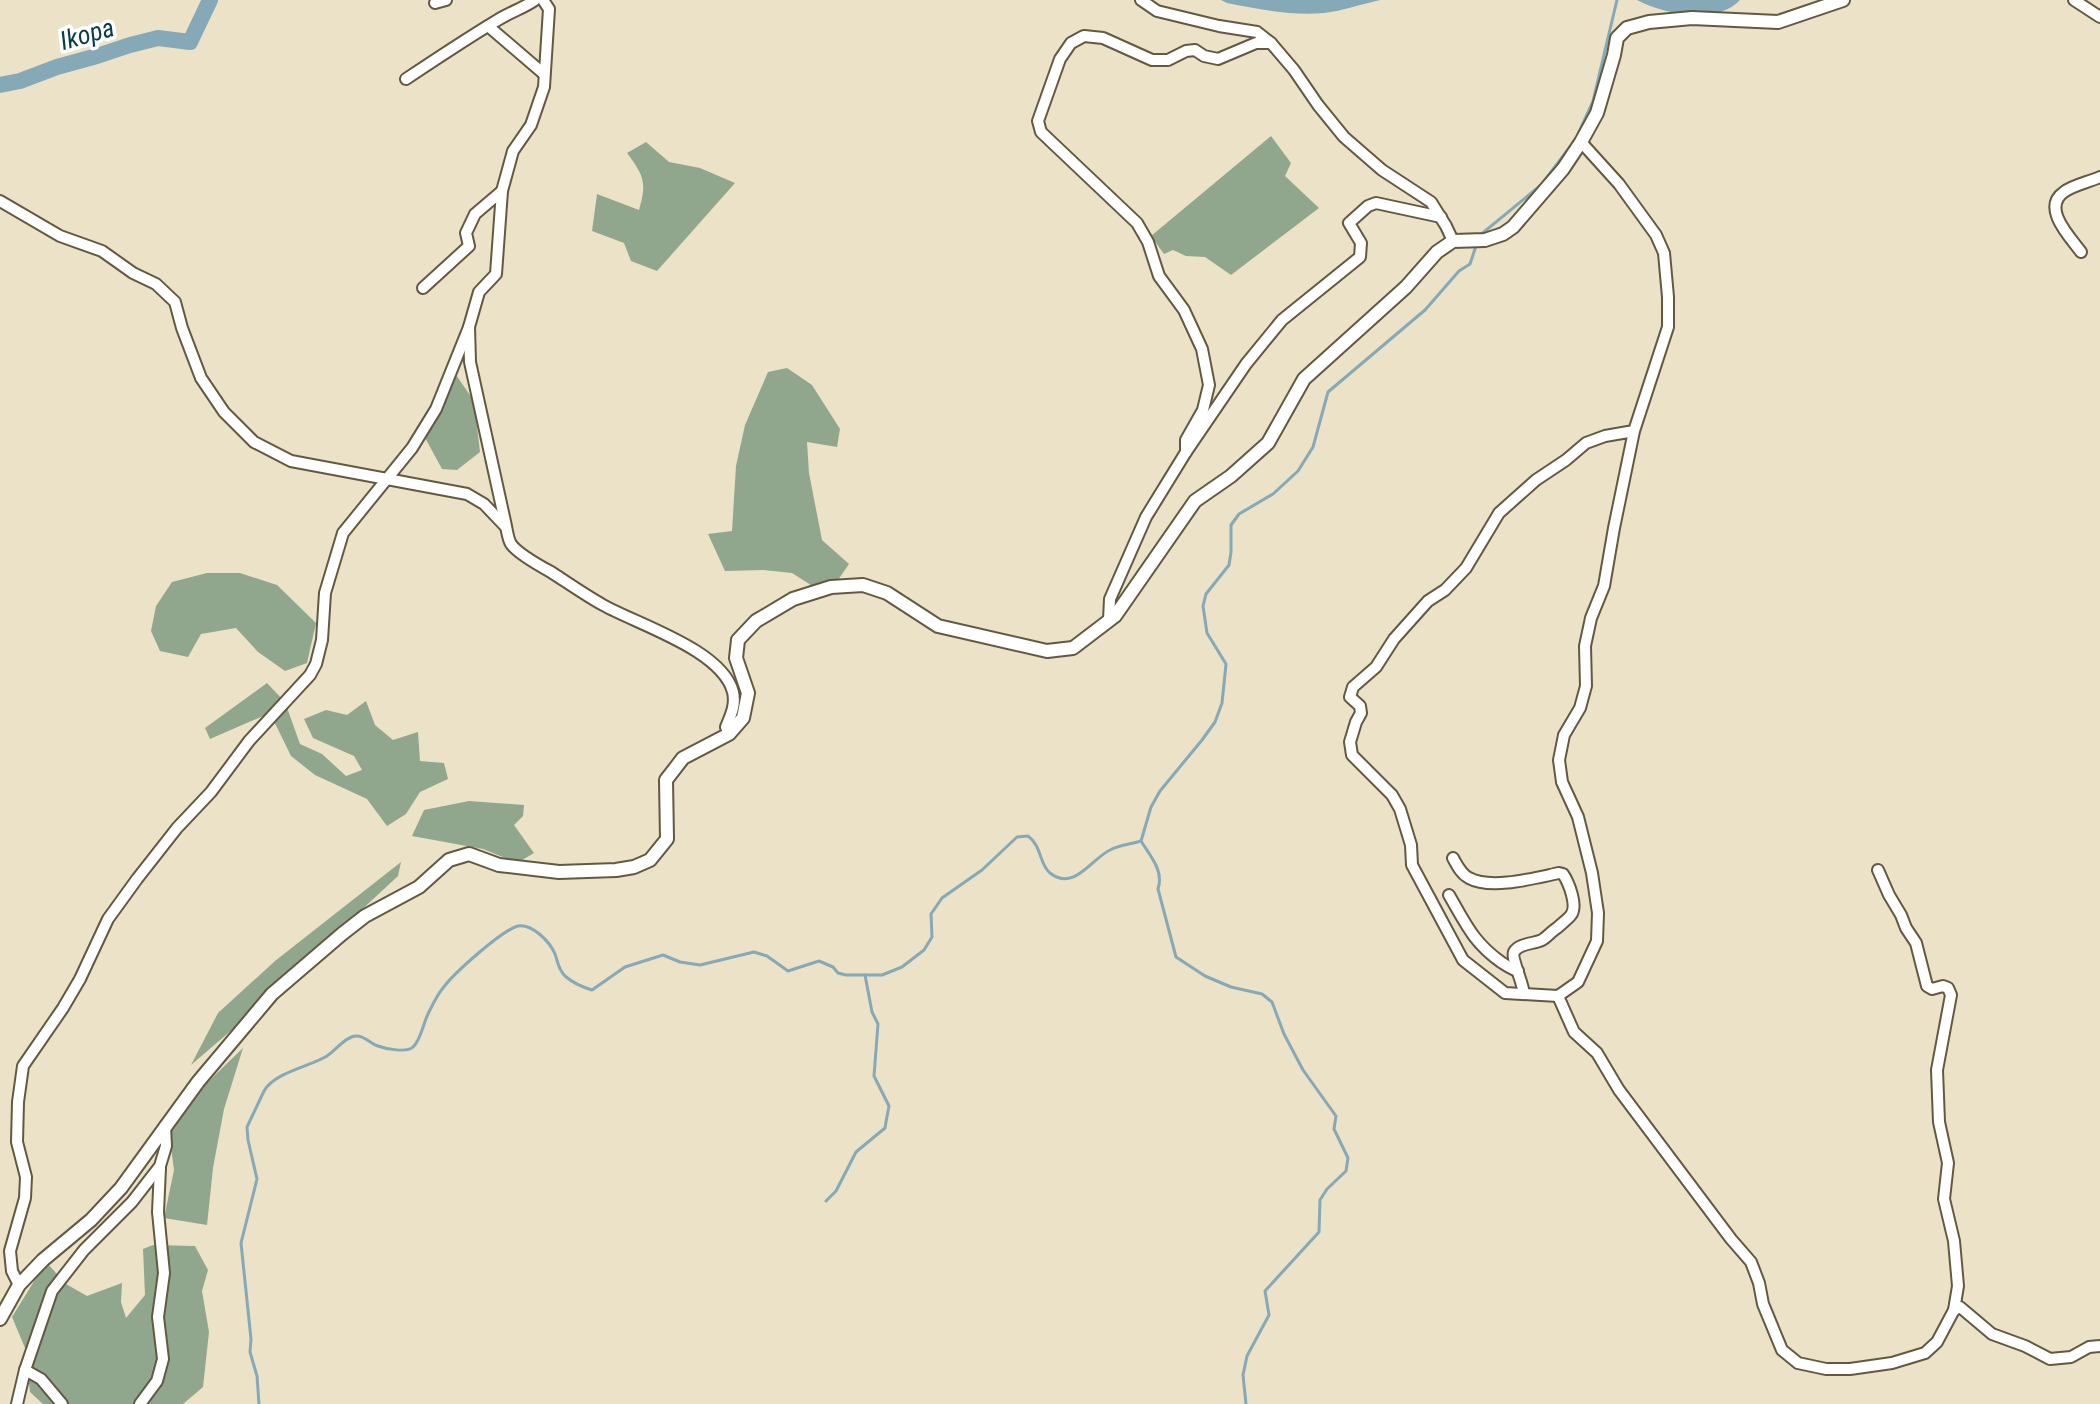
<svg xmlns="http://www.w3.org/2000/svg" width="2100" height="1404" font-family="'Roboto Condensed',sans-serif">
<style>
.forest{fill:#90a78e}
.water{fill:#85a9b6}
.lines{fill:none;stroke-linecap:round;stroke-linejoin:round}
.stream{stroke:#85a9b6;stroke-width:3}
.river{stroke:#85a9b6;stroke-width:16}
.minor-casing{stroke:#625942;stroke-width:14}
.tertiary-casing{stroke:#625942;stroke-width:16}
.minor{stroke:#fff;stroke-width:10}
.tertiary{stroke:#fff;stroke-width:12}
.labels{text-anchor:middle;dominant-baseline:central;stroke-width:7;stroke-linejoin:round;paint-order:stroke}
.water-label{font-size:26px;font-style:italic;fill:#063d4c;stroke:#fff}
</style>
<rect width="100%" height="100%" fill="#ece2c7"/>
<!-- forest -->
<g class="forest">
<polygon points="1271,136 1291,163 1285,176 1319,208 1231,275 1205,257 1186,256 1173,250 1164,254 1151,236"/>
<path d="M 646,142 L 669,162 L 700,168 L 735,183 L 657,271 L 631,261 L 624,243 L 592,231 L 597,194 L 639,210 C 647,182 644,176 627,153 Z"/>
<polygon points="787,368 812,385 840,429 837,447 807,442 809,473 822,540 849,564 838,580 814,587 792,573 763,570 725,571 708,534 732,531 736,466 745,425 768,372"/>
<polygon points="454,372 474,401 480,452 457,470 442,469 423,434"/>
<polygon points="207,573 240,573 277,585 316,623 307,663 285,671 258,652 236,628 201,634 188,657 160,651 151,631 156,606 172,582"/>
<polygon points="267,683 285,702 300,744 322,754 346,776 362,770 354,756 313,738 304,719 326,710 347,715 366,701 375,725 393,740 418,732 420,761 444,763 448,779 420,792 406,814 387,826 367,799 315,775 291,756 270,713 210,739 205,728"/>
<polygon points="469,801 524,805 523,816 514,825 534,853 517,863 483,849 412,836 424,810"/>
<polygon points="401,862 398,876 234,1028 191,1065 218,1013 275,961"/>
<polygon points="243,1048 224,1109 213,1168 207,1225 164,1218 174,1170 168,1126 214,1076"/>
<polygon points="153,1245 195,1246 208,1270 202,1291 209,1332 203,1387 183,1404 43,1404 30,1392 25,1348 12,1317 46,1262 66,1284 87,1296 122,1283 121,1302 126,1318 145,1295 143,1249"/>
</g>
<!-- water -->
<g class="water">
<path d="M 1221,0 L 1380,0 C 1362,4 1342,11 1324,13 C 1291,16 1259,9 1227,3 Z"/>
<path d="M 1637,0 L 1740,0 C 1717,25 1663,14 1637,0 Z"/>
</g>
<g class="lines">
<!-- stream -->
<g class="stream">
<polyline points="1578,134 1593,101 1617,0"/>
<polyline points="1479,236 1541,185 1570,147"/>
<polyline points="826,1201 836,1191 856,1152 885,1128 886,1122 889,1106 874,1076 878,1024 872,1012 865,975"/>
<path d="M 259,1404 L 257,1376 L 250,1352 L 251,1339 L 241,1243 L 257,1179 L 248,1140 L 247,1127 L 264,1091 C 275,1072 309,1067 327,1056 C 335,1051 346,1036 356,1036 C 364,1035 371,1044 378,1046 C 386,1049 407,1053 413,1047 C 421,1040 423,1024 428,1014 C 432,1006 437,995 443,988 C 453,974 502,930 518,926 C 533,924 550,942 555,954 C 558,962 558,969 565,976 C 573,983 582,987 592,990 L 625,967 L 663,955 L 680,962 L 700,965 L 754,952 L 767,956 L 788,971 L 819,961 L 833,967 L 838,973 L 846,975 L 882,975 L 902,967 L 924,950 L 932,937 L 931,914 L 942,898 L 982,870 L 1017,837 L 1028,836 C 1042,846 1039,864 1050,873 C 1074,892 1091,859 1110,850 C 1119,845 1132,844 1141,841"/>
<path d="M 1246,1404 L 1243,1375 L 1247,1356 L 1269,1315 L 1265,1291 L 1319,1232 L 1320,1200 L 1327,1189 L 1346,1171 L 1348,1158 L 1334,1129 L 1336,1116 L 1303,1070 L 1284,1034 L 1272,1002 L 1262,994 L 1231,987 L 1205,976 L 1176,957 L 1158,889 C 1164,871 1151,857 1141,841 L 1151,807 L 1160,791 L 1202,740 L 1215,722 L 1222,703 L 1226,664 L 1207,633 L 1203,606 L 1206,594 L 1229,565 L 1231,552 L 1231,525 L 1239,514 L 1273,494 L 1298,471 L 1313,447 L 1328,392 L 1425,310 L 1459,271 L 1470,264 L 1477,243"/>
</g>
<!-- river -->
<polyline class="river" points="0,85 20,81 57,67 97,56 130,45 158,38 190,42 210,0"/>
<!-- minor casing -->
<g class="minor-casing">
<g id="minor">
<path d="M 543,0 L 549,9 L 544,87 L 531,125 L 513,151 L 502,191 L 496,274 L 479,292 L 469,327 L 470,362 L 506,526 C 507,531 508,539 511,544 C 518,554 540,566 551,572 C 568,583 585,595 603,605 C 639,625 722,650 733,692 C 736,705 731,715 726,727 L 729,734"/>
<polyline points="1141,0 1157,11 1219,26 1257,32 1271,43 1294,70 1318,105 1344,137 1382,170 1431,202 1446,226 1453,241"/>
<polyline points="2074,0 2100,17"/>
<polyline points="435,3 446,0"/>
<polyline points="488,26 544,74"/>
<path d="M 406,79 C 436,59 466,39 496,21 C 508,13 524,8 535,0"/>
<polyline points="1581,142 1619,184 1656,235 1664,253 1668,297 1668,327 1634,431 1614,528 1604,586 1591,618 1585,646 1586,686 1580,708 1564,735 1559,760 1562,782 1578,817 1592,873 1598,913 1597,941 1578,982 1558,996 1505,993 1463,960 1412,865 1411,845 1400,809 1392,795 1352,755 1350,742 1356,722 1361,713 1360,706 1350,697 1353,687 1376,667 1394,639 1428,601 1445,590 1466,568 1499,513 1536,480 1566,460 1586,443 1605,436 1634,431"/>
<polyline points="0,201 60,236 102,251 133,273 156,284 175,302 182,328 201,378 224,412 254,442 291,461 467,494 484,504 505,526"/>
<path d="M 2081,252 C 2070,237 2041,208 2064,192 C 2073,185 2089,182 2100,177"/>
<polyline points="423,288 469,246 466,233 475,214 502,191"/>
<polyline points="1186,452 1186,440 1203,410 1209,385 1202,349 1184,310 1159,276 1148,242 1137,223 1041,132 1038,121 1060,59 1071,43 1084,36 1103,38 1152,60 1168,60 1186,51 1195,50 1204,56 1218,59 1256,43 1271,43"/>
<polyline points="1109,620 1110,599 1146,517 1186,452 1246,364 1282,320 1360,257 1361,243 1349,223 1368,206 1376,203 1441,217"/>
<path d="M 1453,858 C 1457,865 1461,874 1469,878 C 1491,890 1535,878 1559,873 L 1563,874 C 1569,883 1578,906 1571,915 C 1567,920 1561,924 1557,928 C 1552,931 1547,937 1542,940 C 1534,944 1519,943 1514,952 C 1511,958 1523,983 1524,994"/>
<path d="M 1449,895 C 1466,924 1473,942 1501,962 C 1507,966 1511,969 1518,971"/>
<polyline points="1558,996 1574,1032 1597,1053 1619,1090 1731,1239 1751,1262 1759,1283 1763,1304 1782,1350 1798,1363 1826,1369 1850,1369 1892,1363 1925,1353 1937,1342 1954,1310 1958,1286 1954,1241 1944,1199 1948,1163 1939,1122 1937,1070 1951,995 1948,988 1943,986 1932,989 1927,986 1916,943 1906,928 1901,915 1889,895 1878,870"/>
<polyline points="19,1285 12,1271 10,1251 25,1198 26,1177 17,1142 18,1102 23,1066 63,1008 80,979 108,919 137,879 177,828 211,792 249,741 310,675 316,664 322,640 325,593 343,533 412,448 436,409 469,327"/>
<polyline points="1954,1310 1960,1307 1992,1334 2025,1346 2050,1359 2071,1357 2089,1347 2100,1346"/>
<polyline points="25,1370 41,1379 62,1404"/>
<polyline points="17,1404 25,1370 52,1291 84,1250 132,1202 160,1166 166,1146 165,1126"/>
<polyline points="140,1404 157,1381 163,1359 158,1317 164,1273 158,1212 160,1168"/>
</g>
</g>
<!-- tertiary casing -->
<g class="tertiary-casing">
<polyline id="tertiary" points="0,1319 19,1285 43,1260 91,1220 121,1188 198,1082 272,994 342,934 365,916 419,887 449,860 469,854 499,865 559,872 616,870 634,867 650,860 667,839 666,780 683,758 729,734 743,718 748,693 736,658 738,640 756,621 793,599 831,587 863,585 887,593 938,626 1047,651 1073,648 1115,616 1195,501 1231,476 1268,443 1304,379 1406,287 1437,252 1453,241 1485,240 1503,234 1513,227 1563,169 1581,142 1597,113 1614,55 1617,38 1627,28 1649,22 1692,18 1778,22 1843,0"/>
</g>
<!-- minor -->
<use href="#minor" class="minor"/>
<!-- tertiary -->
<use href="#tertiary" class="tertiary"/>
</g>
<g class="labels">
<!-- water labels -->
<g class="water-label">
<text transform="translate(87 34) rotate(-16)">Ikopa</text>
</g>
</g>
</svg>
